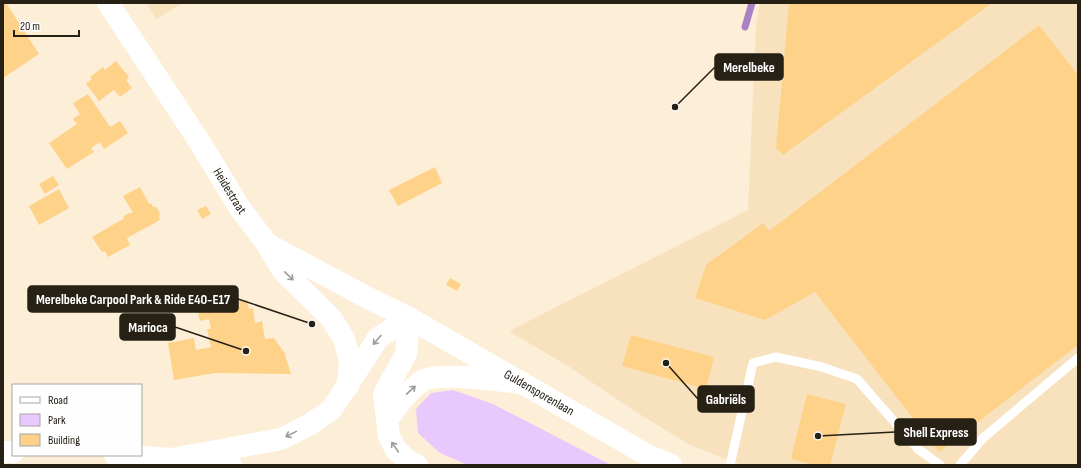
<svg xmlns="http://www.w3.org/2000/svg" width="1081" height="468" font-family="'Sofia Sans Condensed',sans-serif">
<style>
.built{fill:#f8e2be}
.green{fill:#e9c8fd}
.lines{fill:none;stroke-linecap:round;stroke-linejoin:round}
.stream{stroke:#aa81c2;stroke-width:7}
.building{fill:#fed288}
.lane{stroke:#fff;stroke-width:9}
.secondary{stroke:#fff;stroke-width:22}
.highway{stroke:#fff;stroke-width:22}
.oneway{stroke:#9d9b96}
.labels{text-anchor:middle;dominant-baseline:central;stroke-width:3;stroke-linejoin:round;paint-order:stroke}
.street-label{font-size:13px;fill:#262015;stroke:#fefefe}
.leader{fill:none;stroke:#262015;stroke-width:1.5}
.callout-dot{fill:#262015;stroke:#fefefe;stroke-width:1.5}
.callout{fill:#262015;stroke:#262015;stroke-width:1.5}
.callout-label{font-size:14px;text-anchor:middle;font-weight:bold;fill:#fff}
</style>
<rect width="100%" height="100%" fill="#fdeed7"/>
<!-- built -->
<g class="built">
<polygon points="146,3 183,3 156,19"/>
<polygon points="760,3 1078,3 1078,465 744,465 730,461 688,444 633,410 565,364 510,332 515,328 748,210 756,25"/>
</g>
<!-- green -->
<polygon class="green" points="453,390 493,404 611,465 468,465 440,453 418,433 416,409 431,393"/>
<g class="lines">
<!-- stream -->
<polyline class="stream" points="745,27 752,3"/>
</g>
<!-- building -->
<g class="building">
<polygon points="3,3 6,3 39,54 3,78"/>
<polygon points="789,3 992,3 783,155 776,148"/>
<polygon points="1039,25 1078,75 1078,345 939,452 815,292 765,320 695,298 706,265 763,223 769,231"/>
<polygon points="116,61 129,77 126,80 132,88 120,97 114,90 99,101 86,84 92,79 90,77 103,67 105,70"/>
<polygon points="88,94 110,127 120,121 128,133 104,149 100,142 91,148 94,152 67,169 49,143 77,124 73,119 80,114 73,103"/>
<polygon points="435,167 442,183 398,206 389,190"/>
<polygon points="53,176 59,185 45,194 39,184"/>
<polygon points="140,187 149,204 151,203 153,207 156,207 160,213 159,217 160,220 127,238 130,245 108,257 105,251 102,252 92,237 123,219 124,216 129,213 133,213 123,196"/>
<polygon points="59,189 69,208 39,225 29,206"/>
<polygon points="206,206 211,214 202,219 197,210"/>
<polygon points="450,278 461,284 457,291 446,285"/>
<polygon points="247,300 249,309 253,308 255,323 262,321 265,339 274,338 286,355 285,355 291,374 215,373 174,380 168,343 194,338 196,350 211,347 207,329 211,329 209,319 200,321 197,309"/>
<polygon points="631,335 714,357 706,389 622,366"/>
<polygon points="807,394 846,404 830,465 815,465 791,459"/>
</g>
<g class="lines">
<!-- lane -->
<g class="lane">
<polyline points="730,465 753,363 776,357 822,367 857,379 918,449 940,465"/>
<polyline points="960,465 983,438 1078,358"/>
</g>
<!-- secondary -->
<path class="secondary" id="s1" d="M 108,3 L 201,144 L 239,207 L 267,244 L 370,299 L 409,318 L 649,456 L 671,465"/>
<!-- highway -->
<g class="highway">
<polyline points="267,244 283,271 331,318 344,339 350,361 348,386"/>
<polyline points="409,318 406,354 384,394 389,436 396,450 410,462 417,465"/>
<path d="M 387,420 C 398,406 408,389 424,380 C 441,372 500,381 522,383"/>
<polyline points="3,452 13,452"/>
<polyline points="115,455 172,459 231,465"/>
<polyline points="172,459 281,439 309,425 331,410 347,386 378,338 409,318"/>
</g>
</g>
<!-- one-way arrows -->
<defs><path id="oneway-shaft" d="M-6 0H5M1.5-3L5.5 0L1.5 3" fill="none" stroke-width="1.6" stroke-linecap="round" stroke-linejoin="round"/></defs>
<g class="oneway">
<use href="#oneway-shaft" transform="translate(289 276) rotate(44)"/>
<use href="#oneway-shaft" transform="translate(377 340) rotate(130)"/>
<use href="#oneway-shaft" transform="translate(411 390) rotate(-43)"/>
<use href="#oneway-shaft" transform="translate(291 434) rotate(154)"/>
<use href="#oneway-shaft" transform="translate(395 447) rotate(-124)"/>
</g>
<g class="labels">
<!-- street labels -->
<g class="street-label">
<text stroke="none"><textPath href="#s1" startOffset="224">Heidestraat</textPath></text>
<text stroke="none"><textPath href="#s1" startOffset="599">Guldensporenlaan</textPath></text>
</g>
</g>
<!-- callouts -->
<path class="leader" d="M675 107L715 67M312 324L238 299M246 351L175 327M666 363L698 399M818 436L895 432"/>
<g class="callout-dot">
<circle cx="675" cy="107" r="4"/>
<circle cx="312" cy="324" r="4"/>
<circle cx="246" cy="351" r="4"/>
<circle cx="666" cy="363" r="4"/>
<circle cx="818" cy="436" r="4"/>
</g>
<g class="callout">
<rect x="715" y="54" width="68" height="26" rx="4"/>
<rect x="28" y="286" width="210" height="26" rx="4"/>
<rect x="120" y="314" width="55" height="26" rx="4"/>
<rect x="698" y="386" width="56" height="26" rx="4"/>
<rect x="895" y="419" width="81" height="26" rx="4"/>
</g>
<g class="callout-label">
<text x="749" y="72">Merelbeke</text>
<text x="133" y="304">Merelbeke Carpool Park &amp; Ride E40-E17</text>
<text x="148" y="332">Marioca</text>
<text x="726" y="404">Gabriëls</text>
<text x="936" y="437">Shell Express</text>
</g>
<!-- border -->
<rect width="1081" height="468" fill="none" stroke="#262015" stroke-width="8"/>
<!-- legend -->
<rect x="12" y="384" width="130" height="72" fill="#fefefe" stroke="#a8a5a1"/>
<rect x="20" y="397" width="20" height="6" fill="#ffffff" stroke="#a8a5a1"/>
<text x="48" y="404" font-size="12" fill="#262015">Road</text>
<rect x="20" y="414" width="20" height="12" fill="#e9c8fd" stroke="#a8a5a1"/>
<text x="48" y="424" font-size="12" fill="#262015">Park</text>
<rect x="20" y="434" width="20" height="12" fill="#fed288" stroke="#a8a5a1"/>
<text x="48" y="444" font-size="12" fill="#262015">Building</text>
<!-- scale -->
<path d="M14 30v6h65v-6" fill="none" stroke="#262015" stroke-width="2"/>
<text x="20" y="30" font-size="12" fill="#262015" stroke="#fefefe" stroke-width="3" paint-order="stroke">20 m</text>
</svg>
